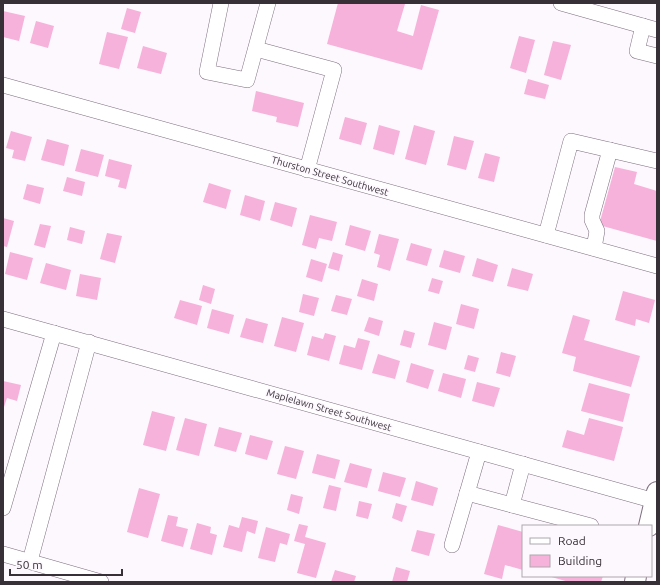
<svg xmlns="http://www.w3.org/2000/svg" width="660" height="585" font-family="Ubuntu,sans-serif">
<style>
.building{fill:#f6b2da}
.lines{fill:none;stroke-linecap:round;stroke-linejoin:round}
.minor-casing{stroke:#7c6f7e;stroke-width:16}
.major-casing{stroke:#7c6f7e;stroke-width:22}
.minor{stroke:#fff;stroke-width:15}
.major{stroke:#fff;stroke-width:20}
.labels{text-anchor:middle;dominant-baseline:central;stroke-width:3;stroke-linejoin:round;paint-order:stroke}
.street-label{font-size:10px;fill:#373137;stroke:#fdf7fe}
</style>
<rect width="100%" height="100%" fill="#fdf7fe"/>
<!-- building -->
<g class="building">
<polygon points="338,3 405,4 397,31 413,36 421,5 439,10 422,70 327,44"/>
<polygon points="127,8 141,12 135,33 121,29"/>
<polygon points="3,11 25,16 19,41 3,37"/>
<polygon points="36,21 54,26 48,48 30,43"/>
<polygon points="107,32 128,37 119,69 99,64"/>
<polygon points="519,36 535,40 526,73 510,68"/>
<polygon points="553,41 571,45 561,80 544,75"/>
<polygon points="143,46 167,53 161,74 137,68"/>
<polygon points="528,79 549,85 545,99 524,94"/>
<polygon points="256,91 304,103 298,127 276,122 277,117 252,111"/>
<polygon points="345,117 367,123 361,145 339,139"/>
<polygon points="379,125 400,131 394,155 373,149"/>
<polygon points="414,125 435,131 426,165 405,159"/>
<polygon points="11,131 32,137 25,161 12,158 14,150 6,148"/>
<polygon points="454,136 474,141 466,170 447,165"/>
<polygon points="47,139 69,145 64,166 41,160"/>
<polygon points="81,149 104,155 98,177 75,171"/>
<polygon points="485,153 500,157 494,182 478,178"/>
<polygon points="109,159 132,165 126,189 118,187 120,180 105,176"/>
<polygon points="615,167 637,172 634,184 657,191 657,241 599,225"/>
<polygon points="67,177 85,182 82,196 63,191"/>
<polygon points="209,183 231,190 226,209 203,202"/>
<polygon points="27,184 44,188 40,204 23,199"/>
<polygon points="245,195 265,201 260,221 240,215"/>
<polygon points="275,202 297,208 292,227 270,220"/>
<polygon points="310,215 337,222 332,241 319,238 316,249 302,245"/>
<polygon points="3,218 14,221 7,247 3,246"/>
<polygon points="40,224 51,226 45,248 34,245"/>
<polygon points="350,225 371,231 365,251 345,245"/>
<polygon points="70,227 85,231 82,244 67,240"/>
<polygon points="107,233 122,236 115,263 100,259"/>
<polygon points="379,234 399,239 390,271 377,267 380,255 374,253"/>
<polygon points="411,243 432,249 427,266 406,260"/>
<polygon points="444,250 465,256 460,273 439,267"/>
<polygon points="10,252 33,258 27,280 5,274"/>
<polygon points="333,252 343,255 339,271 328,268"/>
<polygon points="477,258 498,265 493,282 472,276"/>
<polygon points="311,259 327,264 322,282 306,277"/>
<polygon points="46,263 71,270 66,290 40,283"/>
<polygon points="512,268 533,274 528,291 507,286"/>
<polygon points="80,274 101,278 97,300 76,296"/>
<polygon points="432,278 443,281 439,294 428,291"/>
<polygon points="362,279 378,284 374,301 357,296"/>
<polygon points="203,285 215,289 211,304 199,300"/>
<polygon points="623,291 655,300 649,323 636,319 635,326 615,320"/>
<polygon points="303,294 319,298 314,316 299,312"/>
<polygon points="336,295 352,299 347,315 331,311"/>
<polygon points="180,300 202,306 197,325 174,318"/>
<polygon points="461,304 479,309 474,329 456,324"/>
<polygon points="212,309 234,315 229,334 207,328"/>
<polygon points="573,315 590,320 584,340 640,356 631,387 573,371 576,357 562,353"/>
<polygon points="282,317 304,323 296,352 274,346"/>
<polygon points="369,317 383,321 379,336 364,331"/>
<polygon points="246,318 268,324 263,343 240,337"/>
<polygon points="434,322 452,327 446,350 428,345"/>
<polygon points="404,330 415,333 411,348 400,345"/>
<polygon points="325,333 336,336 329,361 307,355 312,336 323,339"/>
<polygon points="358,338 370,341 362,370 339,364 344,345 355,348"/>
<polygon points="501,352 516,356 510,377 496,373"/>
<polygon points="378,354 400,361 395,379 372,373"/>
<polygon points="468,355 479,358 475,372 464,369"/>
<polygon points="411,363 434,370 428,389 406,382"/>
<polygon points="443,373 466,379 461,398 438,391"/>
<polygon points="3,381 21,385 17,401 7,398 3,410"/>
<polygon points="477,382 500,388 494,407 472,401"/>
<polygon points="589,383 630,394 623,422 581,411"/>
<polygon points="152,411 175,417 166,451 143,445"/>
<polygon points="185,418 207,424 199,456 176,450"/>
<polygon points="589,418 623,427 614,461 562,447 567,430 584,435"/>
<polygon points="219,427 242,433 236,452 214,446"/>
<polygon points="250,435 273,441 267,460 245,454"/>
<polygon points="285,446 304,451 296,479 277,474"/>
<polygon points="317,454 340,460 335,479 312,473"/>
<polygon points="350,463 372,469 367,488 344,482"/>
<polygon points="383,472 406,478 400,497 378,491"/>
<polygon points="416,481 438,488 433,506 411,500"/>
<polygon points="329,485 341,488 336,511 323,508"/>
<polygon points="139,488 160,494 148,538 127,532"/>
<polygon points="291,494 303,497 299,514 287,510"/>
<polygon points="359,501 372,504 368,519 356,516"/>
<polygon points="396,503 407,506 402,522 392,518"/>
<polygon points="168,515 178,517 176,526 188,529 183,547 161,541"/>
<polygon points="242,517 258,521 255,534 247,531 242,552 223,547 229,525 239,528"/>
<polygon points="197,523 211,527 210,533 217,535 212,555 190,549"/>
<polygon points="299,524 308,526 305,537 326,543 316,578 297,573 305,544 294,541"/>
<polygon points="498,525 523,532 523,570 505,565 502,579 484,574"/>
<polygon points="266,527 290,534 287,545 280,543 275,562 258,558"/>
<polygon points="417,530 435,534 429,556 411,551"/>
<polygon points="396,567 410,571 407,582 392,582"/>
<polygon points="335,570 356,576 354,582 331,582"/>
<polygon points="548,576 603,576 601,582 569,582"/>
</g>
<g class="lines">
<!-- minor casing -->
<g class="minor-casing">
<g id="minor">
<polyline points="221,3 207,72 247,80 268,3"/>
<polyline points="561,3 657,30"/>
<polyline points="643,26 637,51 657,56"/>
<polyline points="256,49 334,70 307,170"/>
<polyline points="3,85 657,266"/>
<polyline points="546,235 571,141 657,161"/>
<polyline points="594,248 597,231 592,220 592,215 610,150"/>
<polyline points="3,319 655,501"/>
<polyline points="467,493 591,526"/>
<polyline points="512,505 523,464"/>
<polyline points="3,508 54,333"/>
<polyline points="452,545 479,452"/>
<polyline points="3,554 101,582"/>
<polyline points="30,561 89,342"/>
</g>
</g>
<!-- major casing -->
<g class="major-casing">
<g id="major">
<polyline points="649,526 657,492"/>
<polyline points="635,582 636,576"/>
</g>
</g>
<!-- minor -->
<use href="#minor" class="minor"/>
<!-- major -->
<use href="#major" class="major"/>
</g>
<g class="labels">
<!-- street labels -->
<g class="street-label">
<text transform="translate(330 176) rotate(16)">Thurston Street Southwest</text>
<text transform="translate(329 410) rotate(16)">Maplelawn Street Southwest</text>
</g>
</g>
<!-- border -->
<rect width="660" height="585" fill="none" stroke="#373137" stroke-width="8"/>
<!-- legend -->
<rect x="522" y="525" width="130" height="52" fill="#fdf7fe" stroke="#aea8ae"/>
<rect x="530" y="538" width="20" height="6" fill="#ffffff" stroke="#aea8ae"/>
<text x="558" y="545" font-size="12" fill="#373137">Road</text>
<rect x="530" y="555" width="20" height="12" fill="#f6b2da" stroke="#aea8ae"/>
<text x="558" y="565" font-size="12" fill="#373137">Building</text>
<!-- scale -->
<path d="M10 569v6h112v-6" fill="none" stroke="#373137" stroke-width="2"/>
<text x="16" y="569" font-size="12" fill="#373137" stroke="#fdf7fe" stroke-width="3" paint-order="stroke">50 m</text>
</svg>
